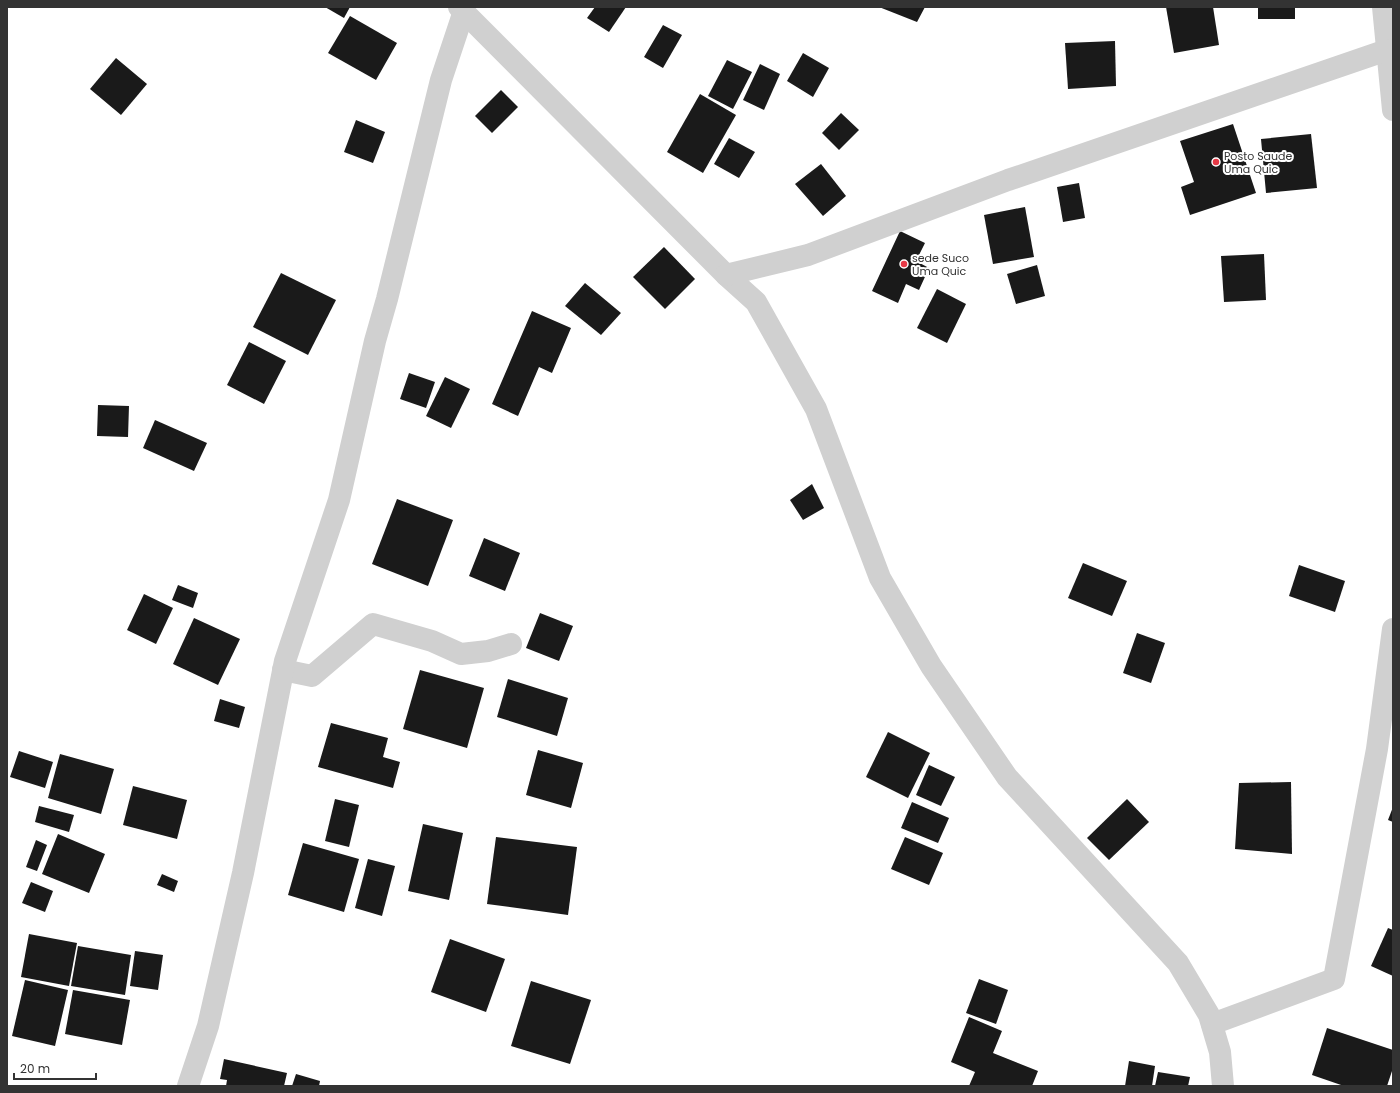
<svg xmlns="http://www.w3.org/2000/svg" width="1400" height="1093" font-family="Poppins,sans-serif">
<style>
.building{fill:#1a1a1a}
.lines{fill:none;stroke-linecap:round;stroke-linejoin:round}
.street{stroke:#d0d0d0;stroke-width:22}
.poi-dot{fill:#e63946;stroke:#fff;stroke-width:1.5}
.labels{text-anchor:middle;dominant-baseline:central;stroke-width:4;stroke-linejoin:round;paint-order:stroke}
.poi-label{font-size:11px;fill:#333;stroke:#fff;text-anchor:start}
</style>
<rect width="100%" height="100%" fill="#fff"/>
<!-- building -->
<g class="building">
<polygon points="325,7 350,7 344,18"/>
<polygon points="595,7 626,7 609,32 587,18"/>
<polygon points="879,7 925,7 917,22"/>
<polygon points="1166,7 1213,7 1219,45 1174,53"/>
<rect x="1258" y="7" width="37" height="12"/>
<polygon points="350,16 397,43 376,80 328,53"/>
<polygon points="663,25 682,35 663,68 644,57"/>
<polygon points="1115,41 1116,86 1068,89 1065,43"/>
<polygon points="803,53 829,68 813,97 787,81"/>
<polygon points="116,58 147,84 121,115 90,89"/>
<polygon points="727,60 752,72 733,109 708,96"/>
<polygon points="760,64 780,74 764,110 743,100"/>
<polygon points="501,90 518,107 492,133 475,116"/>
<polygon points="700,94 736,115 703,173 667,152"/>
<polygon points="841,113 859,130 839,150 822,133"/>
<polygon points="356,120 385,132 373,163 344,152"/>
<polygon points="1233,124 1256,193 1190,215 1181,187 1194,182 1180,141"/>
<polygon points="1311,134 1317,188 1266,193 1261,139"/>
<polygon points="729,138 755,152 739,178 714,164"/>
<polygon points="821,164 846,196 823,216 795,184"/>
<polygon points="1079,183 1085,218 1063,222 1057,187"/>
<polygon points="1025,207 1034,257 993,264 984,215"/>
<polygon points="900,231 925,243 916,261 929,268 919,290 906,284 898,303 872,291"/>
<polygon points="664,247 695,279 665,309 633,277"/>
<polygon points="1264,254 1266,300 1224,302 1221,256"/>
<polygon points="1037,265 1045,296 1016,304 1007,274"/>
<polygon points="281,273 336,300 308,355 253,327"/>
<polygon points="585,283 621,313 601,335 565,306"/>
<polygon points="937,289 966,304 947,343 917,328"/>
<polygon points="532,311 571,328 552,373 539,367 518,416 492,404"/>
<polygon points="249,342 286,361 264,404 227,385"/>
<polygon points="409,373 435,382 426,408 400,399"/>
<polygon points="445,377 470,389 451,428 426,416"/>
<polygon points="98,405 129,406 128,437 97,436"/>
<polygon points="155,420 207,443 194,471 143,448"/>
<polygon points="812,484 824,508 803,520 790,500"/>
<polygon points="397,499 453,520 428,586 372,564"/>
<polygon points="484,538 520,553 505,591 469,576"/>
<polygon points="1083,563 1127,581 1112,616 1068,598"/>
<polygon points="1299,565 1345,581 1335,612 1289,596"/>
<polygon points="178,585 198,593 193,608 172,600"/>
<polygon points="144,594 173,608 156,644 127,630"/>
<polygon points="540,613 573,626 559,661 526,648"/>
<polygon points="194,618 240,639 218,685 173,664"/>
<polygon points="1137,633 1165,643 1151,683 1123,673"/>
<polygon points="420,670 484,688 467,748 403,729"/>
<polygon points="508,679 568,698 557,736 497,717"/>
<polygon points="220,699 245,707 239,728 214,721"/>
<polygon points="331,723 388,738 383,757 400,762 393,788 318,767"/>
<polygon points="888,732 930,753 908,798 866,777"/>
<polygon points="538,750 583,763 571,808 526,795"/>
<polygon points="19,751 53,762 45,788 10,777"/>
<polygon points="60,754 114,769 101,814 48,798"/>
<polygon points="929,765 955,777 941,806 916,795"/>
<polygon points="1291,782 1292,854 1235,849 1239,783"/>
<polygon points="133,786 187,800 177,839 123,825"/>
<polygon points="335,799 359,805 349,847 325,841"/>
<polygon points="1127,799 1149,822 1109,860 1087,838"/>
<polygon points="912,802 949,818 938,843 901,828"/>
<polygon points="39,806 74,815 69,832 35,822"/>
<polygon points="1393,807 1393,822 1388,820"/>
<polygon points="423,824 463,833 449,900 408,891"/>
<polygon points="58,834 105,854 89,893 42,874"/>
<polygon points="496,837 577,847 568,915 487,904"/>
<polygon points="905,837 943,853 929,885 891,869"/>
<polygon points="36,840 47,845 37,871 26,867"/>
<polygon points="303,843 359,859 344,912 288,895"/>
<polygon points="368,859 395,866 382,916 355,908"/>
<polygon points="162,874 178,881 174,892 157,885"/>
<polygon points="31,882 53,891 45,912 22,903"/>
<polygon points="1388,928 1393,930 1393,976 1371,966"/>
<polygon points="29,934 77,943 69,986 21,977"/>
<polygon points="450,939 505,959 486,1012 431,992"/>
<polygon points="78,946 131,955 125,995 71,986"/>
<polygon points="135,951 163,955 158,990 130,986"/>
<polygon points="979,979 1008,990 996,1024 966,1013"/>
<polygon points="25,980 68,990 55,1046 12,1036"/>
<polygon points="531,981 591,1000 570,1064 511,1046"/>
<polygon points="73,990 130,1000 122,1045 65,1034"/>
<polygon points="969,1017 1002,1031 993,1053 1038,1071 1032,1086 969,1086 975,1072 951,1062"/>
<polygon points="1327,1028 1393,1050 1393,1068 1387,1086 1344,1086 1312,1075"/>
<polygon points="224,1059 287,1073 284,1086 226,1086 227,1080 220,1079"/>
<polygon points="1129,1061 1155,1066 1152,1086 1125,1086"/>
<polygon points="1158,1072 1190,1077 1188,1086 1155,1086"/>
<polygon points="296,1074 320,1081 319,1086 292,1086"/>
</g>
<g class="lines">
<!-- street -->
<g class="street">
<polyline points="459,7 726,275 756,302 816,409 880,578 931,666 1007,777 1178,963 1209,1015 1220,1052 1223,1086"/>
<polyline points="1383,7 1393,110"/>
<polyline points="726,275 808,255 1008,180 1387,50"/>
<polyline points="283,670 312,676 373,624 432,641 461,654 488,651 511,644"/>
<polyline points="1212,1024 1334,979 1377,749 1393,629"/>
<polyline points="188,1086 208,1026 243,873 285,661 339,500 375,341 387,299 441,80 464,11"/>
</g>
</g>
<!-- markers -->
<g class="poi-dot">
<circle cx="1216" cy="162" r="4"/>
<circle cx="904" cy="264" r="4"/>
</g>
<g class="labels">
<!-- poi labels -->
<g class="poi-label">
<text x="1224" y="156">Posto Saude<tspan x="1224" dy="13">Uma Quic</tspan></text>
<text x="912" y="258">sede Suco<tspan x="912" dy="13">Uma Quic</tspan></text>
</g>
</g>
<!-- border -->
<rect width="1400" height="1093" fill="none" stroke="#333333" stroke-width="16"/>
<!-- scale -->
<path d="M14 1073v6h82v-6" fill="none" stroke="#333333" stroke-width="2"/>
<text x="20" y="1073" font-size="12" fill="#333333" stroke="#ffffff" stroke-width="3" paint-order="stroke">20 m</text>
</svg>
